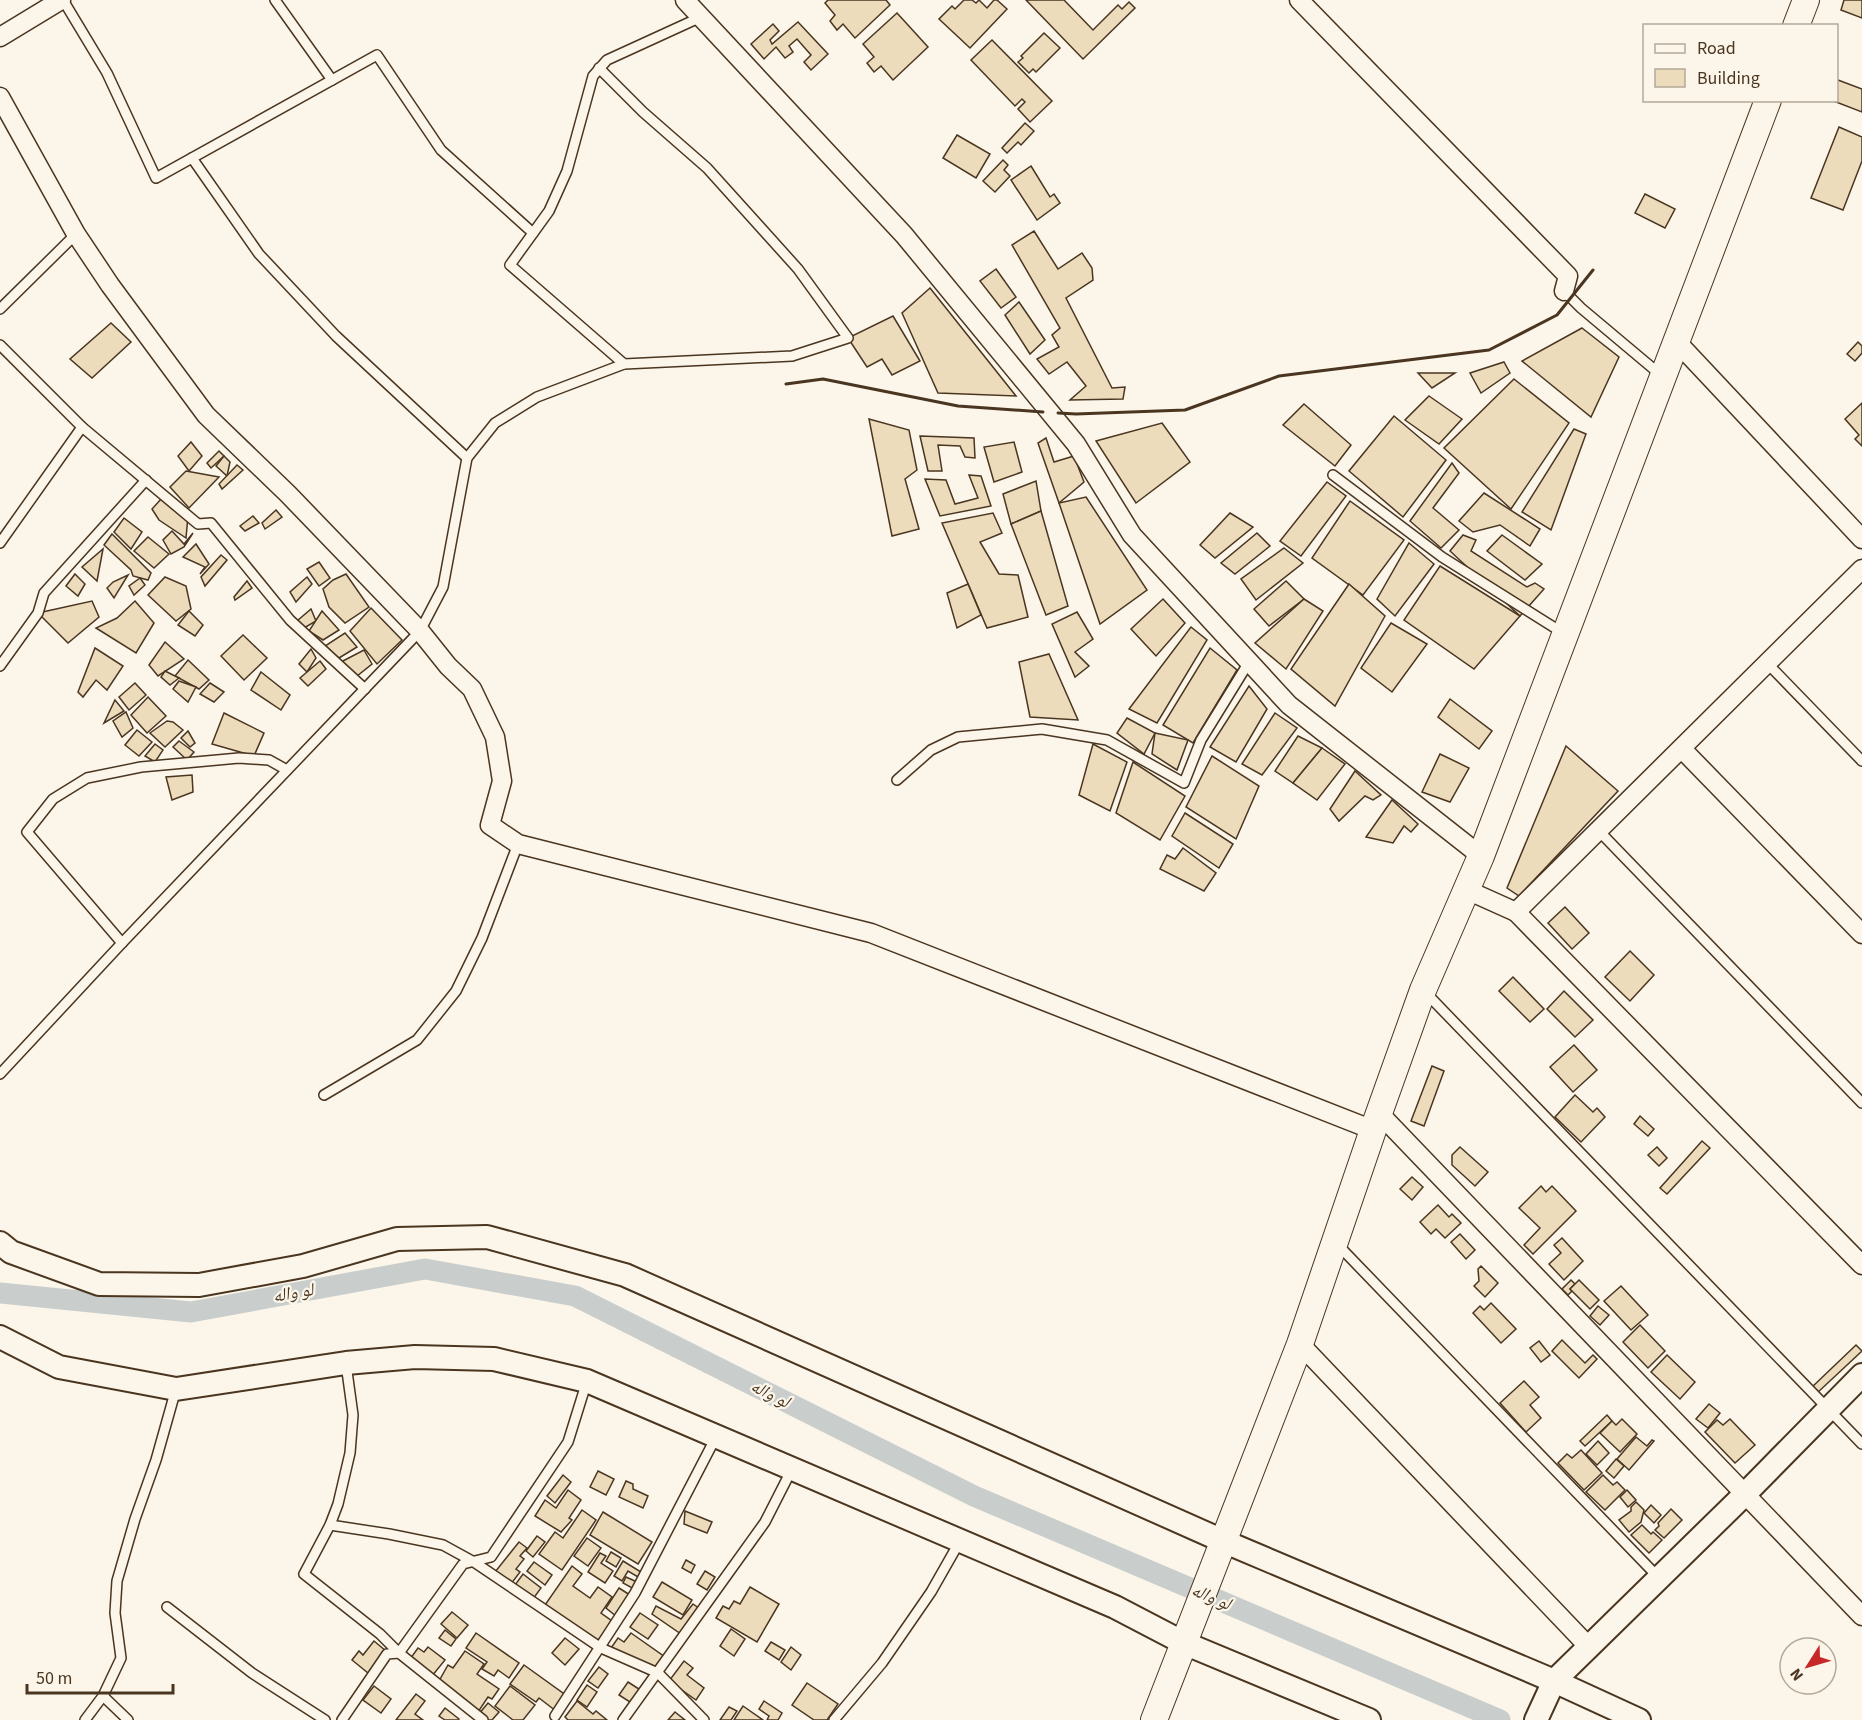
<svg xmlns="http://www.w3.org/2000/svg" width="1862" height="1720" font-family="'Source Sans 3','Noto Naskh Arabic',sans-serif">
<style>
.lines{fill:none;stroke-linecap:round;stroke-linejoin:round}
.canal{stroke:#c9cecd;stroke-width:21}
.building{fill:#ecdcbc;stroke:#4a3520;stroke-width:1.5}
.service-casing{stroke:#4a3520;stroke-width:12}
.minor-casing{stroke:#4a3520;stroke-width:21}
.tertiary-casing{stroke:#4a3520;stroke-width:26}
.secondary-casing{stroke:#4a3520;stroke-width:28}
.service{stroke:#fbf6e9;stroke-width:9}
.minor{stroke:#fbf6e9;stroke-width:18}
.tertiary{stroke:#fbf6e9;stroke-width:22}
.secondary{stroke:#fbf6e9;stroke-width:26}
.wall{stroke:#4a3520;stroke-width:3}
.labels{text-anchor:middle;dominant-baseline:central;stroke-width:4.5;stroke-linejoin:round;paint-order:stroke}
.water-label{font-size:18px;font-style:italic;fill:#4a3520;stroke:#fbf6e9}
</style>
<rect width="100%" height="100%" fill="#fbf6e9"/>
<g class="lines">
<!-- canal -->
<polyline class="canal" points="0,1293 191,1312 425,1269 575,1296 974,1496 1500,1720"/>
</g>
<!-- building -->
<g class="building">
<polygon points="828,0 886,0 890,5 855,38 843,24 837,30 830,21 835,15 825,3"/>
<polygon points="964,0 972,0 976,3 979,0 987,8 994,0 997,0 1007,9 970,48 939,19 952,6 955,9"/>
<polygon points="1026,0 1064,0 1093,30 1118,5 1122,9 1129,2 1135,8 1083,59"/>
<polygon points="1844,0 1862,0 1862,18 1841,10"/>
<polygon points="897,13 928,47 893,80 881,66 874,72 867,63 874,57 863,44"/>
<polygon points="798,22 828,54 811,70 804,62 811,55 797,39 789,46 793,52 785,58 776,47 764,59 751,44 773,24 779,31 770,40 772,44"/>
<polygon points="1044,33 1060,48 1036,72 1033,69 1029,73 1018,62 1023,58 1021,56"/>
<polygon points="992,40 1052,101 1030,122 1018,109 1025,102 1022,99 1015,106 971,60"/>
<polygon points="1838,80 1862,89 1862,112 1831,100 1836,100 1836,85"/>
<polygon points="1025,123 1034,131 1021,145 1018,142 1007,153 1002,148"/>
<polygon points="1839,127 1862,137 1862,161 1843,210 1811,198"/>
<polygon points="957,135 990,154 976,178 943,158"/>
<polygon points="1003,160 1008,165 1004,170 1010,176 995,192 983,181"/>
<polygon points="1031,166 1050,197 1054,194 1060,203 1037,220 1011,180"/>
<polygon points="1645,194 1675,209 1665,228 1635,213"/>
<polygon points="1034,231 1058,269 1082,253 1092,268 1093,280 1066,298 1112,388 1125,387 1123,399 1070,400 1086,386 1067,362 1049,374 1037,359 1059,347 1052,335 1060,328 1012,245"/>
<polygon points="996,269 1016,297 1001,308 980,281"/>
<polygon points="930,288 1016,396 938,393 902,313"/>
<polygon points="1019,302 1045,340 1030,354 1005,315"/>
<polygon points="893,316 920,361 892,375 882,359 867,367 848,338"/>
<polygon points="111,323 131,342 92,378 70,359"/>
<polygon points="1582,328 1619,357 1591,417 1522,361"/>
<polygon points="1858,342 1862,346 1862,353 1855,361 1847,354"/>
<polygon points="1504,362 1510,373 1481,393 1470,373"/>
<polygon points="1418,373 1455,373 1432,388"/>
<polygon points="1514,379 1569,423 1511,509 1444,448"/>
<polygon points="1429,396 1462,419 1439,444 1405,420"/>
<polygon points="1862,403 1862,446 1855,439 1859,435 1845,419"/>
<polygon points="1304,404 1351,445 1335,466 1283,425"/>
<polygon points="1394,416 1446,460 1403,517 1349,471"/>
<polygon points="869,419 909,430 917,470 905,479 919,529 892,536"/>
<polygon points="1162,423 1190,462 1136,503 1096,441"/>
<polygon points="1574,429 1586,434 1551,530 1522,512"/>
<polygon points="920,436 974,438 975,458 965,457 960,446 938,445 942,471 928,471"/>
<polygon points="1046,438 1054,462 1074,456 1084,482 1059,503 1038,443"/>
<polygon points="191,442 202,456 189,471 178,456"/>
<polygon points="1014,442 1022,472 994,482 984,447"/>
<polygon points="219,451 224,456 211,468 207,463"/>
<polygon points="224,456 230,462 227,476 216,466"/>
<polygon points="1452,463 1459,473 1433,508 1459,530 1441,548 1410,521"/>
<polygon points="237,465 243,470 222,489 219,484"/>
<polygon points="186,471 219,477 189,508 170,487"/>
<polygon points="969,475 981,476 991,506 940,516 925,479 946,480 955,504 978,498"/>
<polygon points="1036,481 1041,511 1011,524 1003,494"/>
<polygon points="1327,482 1346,496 1301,556 1280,541"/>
<polygon points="1484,493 1540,529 1530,546 1500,525 1473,532 1459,521"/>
<polygon points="1086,497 1147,590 1100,624 1059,503"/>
<polygon points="162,498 188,516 186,538 159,520 152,509"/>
<polygon points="1350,501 1404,540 1363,595 1312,558"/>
<polygon points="276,510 282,517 265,529 262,523"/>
<polygon points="1041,511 1068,606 1046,615 1011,524"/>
<polygon points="993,513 1002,533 980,542 999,574 1018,575 1028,617 987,628 942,523"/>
<polygon points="1230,513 1253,527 1215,558 1200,545"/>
<polygon points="253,516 259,523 245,531 240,526"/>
<polygon points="124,518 142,532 131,549 114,532"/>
<polygon points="172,531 184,544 193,533 184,547 171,554 163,540"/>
<polygon points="1257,533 1270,546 1235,574 1221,563"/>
<polygon points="112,534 151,573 148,580 133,576 131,570 104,545"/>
<polygon points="1463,535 1476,540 1471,551 1527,587 1535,583 1544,589 1520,616 1450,551"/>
<polygon points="1502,535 1542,564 1525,580 1487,551"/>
<polygon points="148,537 169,554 154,568 134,551"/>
<polygon points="1409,543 1434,564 1395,616 1377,599"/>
<polygon points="196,544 209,564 200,574 205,567 183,557"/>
<polygon points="1284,548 1303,563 1256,600 1241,579"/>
<polygon points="103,549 97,581 82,567"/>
<polygon points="221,555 227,560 205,586 201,577"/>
<polygon points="319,562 330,578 319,586 307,569"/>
<polygon points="1440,566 1520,616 1474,669 1404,620"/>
<polygon points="75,574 85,584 78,596 66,586"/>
<polygon points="346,574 369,607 345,623 329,607 323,589 333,580"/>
<polygon points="128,575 114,598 107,588 113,582"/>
<polygon points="165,577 186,586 191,609 176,621 148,595"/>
<polygon points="307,577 312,584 296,602 290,592"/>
<polygon points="140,578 145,585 134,595 129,586"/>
<polygon points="247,581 252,588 235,600 234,597"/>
<polygon points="1286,581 1304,599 1269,626 1254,609"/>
<polygon points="968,584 981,615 957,628 947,593"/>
<polygon points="1349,584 1385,616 1335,706 1291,669"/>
<polygon points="1163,599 1185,623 1156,656 1131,629"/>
<polygon points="1304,599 1323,611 1286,669 1255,643"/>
<polygon points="92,601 99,617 68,643 38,613"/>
<polygon points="135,601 154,623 136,653 96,628 117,618"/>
<polygon points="371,608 402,640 377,664 350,631"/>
<polygon points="311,609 316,621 304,628 297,621"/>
<polygon points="189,611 203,625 195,636 178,625"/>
<polygon points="322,611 339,630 323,640 309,631"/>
<polygon points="1077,612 1093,639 1075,652 1089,666 1075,677 1052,624"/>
<polygon points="1391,623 1427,644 1392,692 1361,668"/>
<polygon points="1191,627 1207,640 1157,723 1129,709"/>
<polygon points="345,633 357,647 339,658 325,646"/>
<polygon points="243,635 267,658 244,680 221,656"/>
<polygon points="165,642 184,659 158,676 149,665"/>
<polygon points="95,648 123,666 107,690 96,680 83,697 78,692"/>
<polygon points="1210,648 1237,670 1193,743 1163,725"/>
<polygon points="311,649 316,658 307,672 299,664"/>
<polygon points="364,650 372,664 357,676 341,662"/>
<polygon points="1049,654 1078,720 1030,717 1019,662"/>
<polygon points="188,660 209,680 199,689 175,676"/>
<polygon points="320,661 326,669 308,686 300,678"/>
<polygon points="165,671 179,678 170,685 161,677"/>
<polygon points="261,672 290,695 281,710 251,690"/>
<polygon points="179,681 196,687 188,702 173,689"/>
<polygon points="135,683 146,695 129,710 119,697"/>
<polygon points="210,683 224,692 214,702 200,694"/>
<polygon points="1249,686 1267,709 1236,762 1210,747"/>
<polygon points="148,697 166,716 147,733 131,715"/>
<polygon points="1450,699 1492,731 1479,749 1438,717"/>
<polygon points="115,700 124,711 104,723"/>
<polygon points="126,712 133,728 122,737 113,721"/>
<polygon points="224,713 264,733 254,756 212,744"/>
<polygon points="1275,713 1297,728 1262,775 1242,764"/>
<polygon points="1127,718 1155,733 1144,754 1117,733"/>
<polygon points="167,721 173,722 183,730 165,747 150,733"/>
<polygon points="137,730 152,742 139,756 125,745"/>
<polygon points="188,731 195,743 190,747 181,738"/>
<polygon points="1155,733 1188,740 1177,770 1152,754"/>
<polygon points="1298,736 1322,748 1293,783 1275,771"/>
<polygon points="179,741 194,752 187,760 173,747"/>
<polygon points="155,744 163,750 155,762 145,756"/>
<polygon points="1093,744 1127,762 1110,811 1079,795"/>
<polygon points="1566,746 1618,791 1519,896 1507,888"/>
<polygon points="1322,748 1345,764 1317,800 1293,783"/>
<polygon points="1440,754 1469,768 1450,802 1422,792"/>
<polygon points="1212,756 1259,786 1236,839 1186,807"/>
<polygon points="1133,762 1185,796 1160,840 1116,813"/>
<polygon points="1355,771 1381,795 1373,800 1365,796 1339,821 1330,809"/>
<polygon points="192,775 193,792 172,800 166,777"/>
<polygon points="1392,800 1418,824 1411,832 1404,826 1393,843 1366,837"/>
<polygon points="1185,813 1233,844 1219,868 1172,836"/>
<polygon points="1183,848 1216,873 1204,891 1160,869 1167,855 1175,859"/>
<polygon points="1565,907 1589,933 1572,949 1548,923"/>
<polygon points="1630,951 1654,975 1630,1001 1605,977"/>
<polygon points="1513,977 1544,1009 1530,1022 1499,991"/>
<polygon points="1564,991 1593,1020 1575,1037 1547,1009"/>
<polygon points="1574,1045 1597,1070 1573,1092 1550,1067"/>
<polygon points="1432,1066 1444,1071 1424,1126 1411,1121"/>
<polygon points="1575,1095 1593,1112 1597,1108 1605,1117 1581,1142 1555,1117"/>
<polygon points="1640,1116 1654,1129 1648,1136 1634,1124"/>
<polygon points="1702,1141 1710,1148 1667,1194 1660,1188"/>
<polygon points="1460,1147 1488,1172 1475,1186 1452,1165 1452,1155"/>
<polygon points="1657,1147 1667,1158 1659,1166 1648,1155"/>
<polygon points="1412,1177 1423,1187 1412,1200 1400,1189"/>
<polygon points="1541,1186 1546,1192 1552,1186 1576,1211 1533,1254 1524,1245 1540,1228 1519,1208"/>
<polygon points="1438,1205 1449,1217 1452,1214 1461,1223 1445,1238 1436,1229 1431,1234 1420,1222"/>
<polygon points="1460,1234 1475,1250 1466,1259 1451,1242"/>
<polygon points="1562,1238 1583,1261 1564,1280 1549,1264 1561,1253 1554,1245"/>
<polygon points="1481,1266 1498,1283 1485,1297 1474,1286 1479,1281 1478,1269"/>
<polygon points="1571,1280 1575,1284 1570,1289 1572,1291 1568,1295 1562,1289"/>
<polygon points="1579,1280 1599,1300 1590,1309 1570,1289"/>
<polygon points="1621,1286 1648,1315 1631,1330 1604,1301"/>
<polygon points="1491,1303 1516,1329 1501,1343 1473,1313 1480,1306 1484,1310"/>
<polygon points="1598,1306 1609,1315 1600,1325 1590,1316"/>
<polygon points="1640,1325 1665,1351 1648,1368 1623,1342"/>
<polygon points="1562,1340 1585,1363 1593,1355 1597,1359 1579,1378 1552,1351"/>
<polygon points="1539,1341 1550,1355 1541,1362 1530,1348"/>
<polygon points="1856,1345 1862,1351 1816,1394 1811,1388"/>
<polygon points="1667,1355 1695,1382 1680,1399 1651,1372"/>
<polygon points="1524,1381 1539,1397 1530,1405 1541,1418 1526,1432 1500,1403"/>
<polygon points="1709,1404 1720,1413 1708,1428 1696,1419"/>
<polygon points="1607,1415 1612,1421 1585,1446 1580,1441"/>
<polygon points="1622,1419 1637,1434 1620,1452 1600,1433 1612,1421 1616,1425"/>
<polygon points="1730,1419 1755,1445 1735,1463 1705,1432 1717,1420 1723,1425"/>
<polygon points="1636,1437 1647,1446 1652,1440 1654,1441 1629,1470 1617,1459"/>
<polygon points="1598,1441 1609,1453 1597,1465 1586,1454"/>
<polygon points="1581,1450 1602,1473 1584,1490 1558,1463 1567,1454 1572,1458"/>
<polygon points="1616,1459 1624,1466 1614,1478 1606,1471"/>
<polygon points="598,1471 614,1479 606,1495 590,1487"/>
<polygon points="563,1475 571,1482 555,1503 547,1496"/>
<polygon points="1603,1475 1613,1485 1617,1482 1625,1490 1605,1510 1586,1492"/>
<polygon points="626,1481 633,1484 633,1489 648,1496 643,1508 619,1497"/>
<polygon points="568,1490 581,1500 569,1518 572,1520 561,1532 535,1516 545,1500 556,1508"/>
<polygon points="1627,1490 1636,1500 1628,1507 1620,1497"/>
<polygon points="1636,1502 1644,1510 1641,1522 1629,1532 1619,1520 1631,1511 1631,1507"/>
<polygon points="1651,1505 1661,1515 1654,1523 1644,1513"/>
<polygon points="1671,1509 1682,1520 1664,1538 1655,1530 1659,1526 1658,1523"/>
<polygon points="582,1510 596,1520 562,1570 539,1554 555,1532 563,1538"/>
<polygon points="685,1511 712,1522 707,1533 684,1524"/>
<polygon points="603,1512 652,1542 638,1564 590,1535"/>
<polygon points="1642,1525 1651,1534 1653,1532 1662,1540 1649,1553 1631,1535"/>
<polygon points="537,1536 545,1542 533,1557 526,1551"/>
<polygon points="587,1538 601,1548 588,1566 574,1556"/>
<polygon points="519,1542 527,1548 520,1556 524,1559 516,1569 520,1572 511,1584 495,1572"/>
<polygon points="611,1552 621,1558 616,1567 606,1561"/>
<polygon points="600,1553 606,1556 601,1563 613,1571 605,1583 588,1572"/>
<polygon points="686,1560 695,1565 691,1573 682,1568"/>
<polygon points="623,1561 641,1572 638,1577 628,1571 622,1581 614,1576"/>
<polygon points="534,1562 552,1575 545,1585 527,1571"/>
<polygon points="572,1566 582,1574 573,1586 590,1598 598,1587 612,1597 601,1613 612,1621 597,1642 545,1605"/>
<polygon points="705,1571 715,1577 707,1590 697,1584"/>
<polygon points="523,1574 541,1588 533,1599 515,1585"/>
<polygon points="626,1577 637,1582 634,1589 623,1583"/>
<polygon points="662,1582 692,1600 683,1615 653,1597"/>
<polygon points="750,1587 779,1604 757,1642 716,1618 723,1606 729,1609 734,1601 740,1604"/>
<polygon points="619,1588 630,1595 616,1616 606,1608"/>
<polygon points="693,1604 700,1609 681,1634 652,1614 656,1606 681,1619"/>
<polygon points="452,1612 468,1625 457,1638 441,1624"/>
<polygon points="640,1613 658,1625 648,1639 630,1627"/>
<polygon points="731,1629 745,1639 734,1656 720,1646"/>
<polygon points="445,1630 456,1639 451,1646 439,1638"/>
<polygon points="476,1633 519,1663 509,1678 498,1670 494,1676 482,1669 487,1662 466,1648"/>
<polygon points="631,1633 665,1657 651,1676 611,1648 618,1638 624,1642"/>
<polygon points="565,1638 579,1649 565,1665 552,1653"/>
<polygon points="374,1641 386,1651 368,1673 352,1660 359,1651 363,1655"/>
<polygon points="771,1642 785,1650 779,1660 765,1651"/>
<polygon points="428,1647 445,1660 432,1676 410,1659 418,1648 424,1652"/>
<polygon points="791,1647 801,1655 791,1670 781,1662"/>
<polygon points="465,1651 484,1664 477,1674 499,1689 492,1699 488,1697 478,1712 439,1681 448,1665 453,1668"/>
<polygon points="684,1661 693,1668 687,1675 704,1688 696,1700 669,1681"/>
<polygon points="524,1665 567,1696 556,1711 539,1698 536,1702 510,1684"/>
<polygon points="599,1667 608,1674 598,1688 588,1681"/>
<polygon points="628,1682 642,1691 633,1704 619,1695"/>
<polygon points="807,1683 838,1704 827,1720 814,1720 792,1705"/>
<polygon points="587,1685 597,1692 587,1707 577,1700"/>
<polygon points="374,1686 391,1699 381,1713 363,1700"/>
<polygon points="510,1686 535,1705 523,1720 513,1720 495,1706"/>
<polygon points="416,1694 425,1701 415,1714 423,1720 396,1720"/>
<polygon points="577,1701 593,1714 596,1711 607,1720 568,1720 565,1717"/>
<polygon points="764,1701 782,1713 778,1720 767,1720 769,1716 759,1709"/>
<polygon points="488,1703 499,1712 492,1720 484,1720 478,1715"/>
<polygon points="743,1706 763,1720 734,1720"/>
<polygon points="729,1707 737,1711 731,1720 720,1720"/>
<polygon points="445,1708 459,1719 458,1720 445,1720 439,1716"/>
<polygon points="675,1712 685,1720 668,1720"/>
</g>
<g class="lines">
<!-- service casing -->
<g class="service-casing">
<g id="service">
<polyline points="63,0 107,73 156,178 377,55 441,150 533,233"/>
<polyline points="275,0 332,80"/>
<polyline points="192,158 259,254 336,336 467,458"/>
<polyline points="1564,291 1581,308 1662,376"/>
<polyline points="0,309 76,234"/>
<polyline points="0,345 82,427 198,524 211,523 290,620 365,689"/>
<polyline points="624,364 510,265 549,211 567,171 593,76 607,60 701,17"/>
<polyline points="1333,475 1442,557 1563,633"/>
<polyline points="0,543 82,427"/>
<polyline points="1768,664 1862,761"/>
<polyline points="0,666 38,613 44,593 146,480"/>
<polyline points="897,780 931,750 958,737 1042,729 1107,740 1184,783 1201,740 1249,662"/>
<polyline points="1598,830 1862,1103"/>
<polyline points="122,943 27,832 53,799 87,778 141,767 239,758 269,760 287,770"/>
<polyline points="1426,993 1862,1444"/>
<polyline points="0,1074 122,943 420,631 443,587 467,458 495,423 537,397 624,364 792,356 848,338 798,269 707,168 643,112 599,68"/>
<polyline points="324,1095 417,1040 456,991 482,938 518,844"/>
<polyline points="1338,1245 1659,1578"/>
<polyline points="346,1364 353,1415 350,1453 338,1504 330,1525 304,1574 380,1634 399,1653 463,1564 491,1557 568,1442 587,1381"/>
<polyline points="330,1525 389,1534 443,1545 474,1562 601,1648 658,1673 704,1720"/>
<polyline points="167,1607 252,1673 325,1720"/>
<polyline points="103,1696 128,1720"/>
<polyline points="555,1716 635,1593 716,1437"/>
<polyline points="85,1720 103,1696 121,1658 115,1613 117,1581 135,1519 156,1460 176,1389"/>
<polyline points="342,1720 387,1654 399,1653 483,1720"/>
<polyline points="623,1720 765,1522 792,1469"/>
<polyline points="834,1720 882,1663 931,1592 960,1541"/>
</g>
</g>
<!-- minor casing -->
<g class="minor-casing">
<g id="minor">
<polyline points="685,0 904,235 1076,444 1132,535 1289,705 1481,856"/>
<polyline points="1299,0 1568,276 1564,291"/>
<polyline points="0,37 61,0"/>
<polyline points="0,97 76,234 110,285 206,415 288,494 420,631 448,666 472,689 495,737 502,781 490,825 518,844 871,933 1373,1130"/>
<polyline points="1677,342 1862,539"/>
<polyline points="1682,749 1862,934"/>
<polyline points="1467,890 1516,912 1862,569"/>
<polyline points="1516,912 1862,1265"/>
<polyline points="1379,1113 1862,1616"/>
<polyline points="1300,1344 1589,1647"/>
</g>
</g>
<!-- tertiary casing -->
<g class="tertiary-casing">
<g id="tertiary">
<polyline points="0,1243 11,1252 99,1284 199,1285 303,1266 397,1239 487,1237 625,1275 1223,1541 1554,1681 1639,1720"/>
<polyline points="0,1337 59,1367 176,1389 346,1363 415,1357 494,1359 587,1381 1115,1607 1184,1643 1369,1720"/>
<polyline points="1536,1720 1554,1681 1745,1494 1862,1375"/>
</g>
</g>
<!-- secondary casing -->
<g class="secondary-casing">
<g id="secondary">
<polyline points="1796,26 1806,0"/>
<polyline points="1154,1720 1300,1344 1373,1130 1423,990 1481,856 1768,100"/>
</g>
</g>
<!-- service -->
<use href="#service" class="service"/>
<!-- minor -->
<use href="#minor" class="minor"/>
<!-- tertiary -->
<use href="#tertiary" class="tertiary"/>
<!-- secondary -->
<use href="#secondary" class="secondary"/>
<!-- wall -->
<g class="wall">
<polyline points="786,384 823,379 958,406 1043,412"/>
<polyline points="1058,413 1076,414 1185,410 1279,376 1489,350 1557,315 1593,270"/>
</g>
</g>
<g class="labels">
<!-- water labels -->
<g class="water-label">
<text transform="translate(293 1293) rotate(-10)">لو واله</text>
<text transform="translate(770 1394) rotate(27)">لو واله</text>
<text transform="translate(1211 1597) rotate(23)">لو واله</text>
</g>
</g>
<!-- legend -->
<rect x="1643" y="24" width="195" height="78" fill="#fbf6e9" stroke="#b4a999" stroke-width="1.5"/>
<rect x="1655" y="44" width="30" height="9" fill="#fbf6e9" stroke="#b4a999" stroke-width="1.5"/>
<text x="1697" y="54" font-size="18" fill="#4a3520">Road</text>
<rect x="1655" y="69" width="30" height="18" fill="#ecdcbc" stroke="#b4a999" stroke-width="1.5"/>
<text x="1697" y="84" font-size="18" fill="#4a3520">Building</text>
<!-- north arrow -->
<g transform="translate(1808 1666) rotate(233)"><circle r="28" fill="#fbf6e9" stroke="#b4a999" stroke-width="1.5"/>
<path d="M0-4.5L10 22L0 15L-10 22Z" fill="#c62828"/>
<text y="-9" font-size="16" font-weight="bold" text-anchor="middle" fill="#4a3520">N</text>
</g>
<!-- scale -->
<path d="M27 1684v9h146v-9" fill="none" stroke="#4a3520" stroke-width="3"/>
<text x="36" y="1684" font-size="18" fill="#4a3520" stroke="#fbf6e9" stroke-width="4.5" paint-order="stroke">50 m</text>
</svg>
